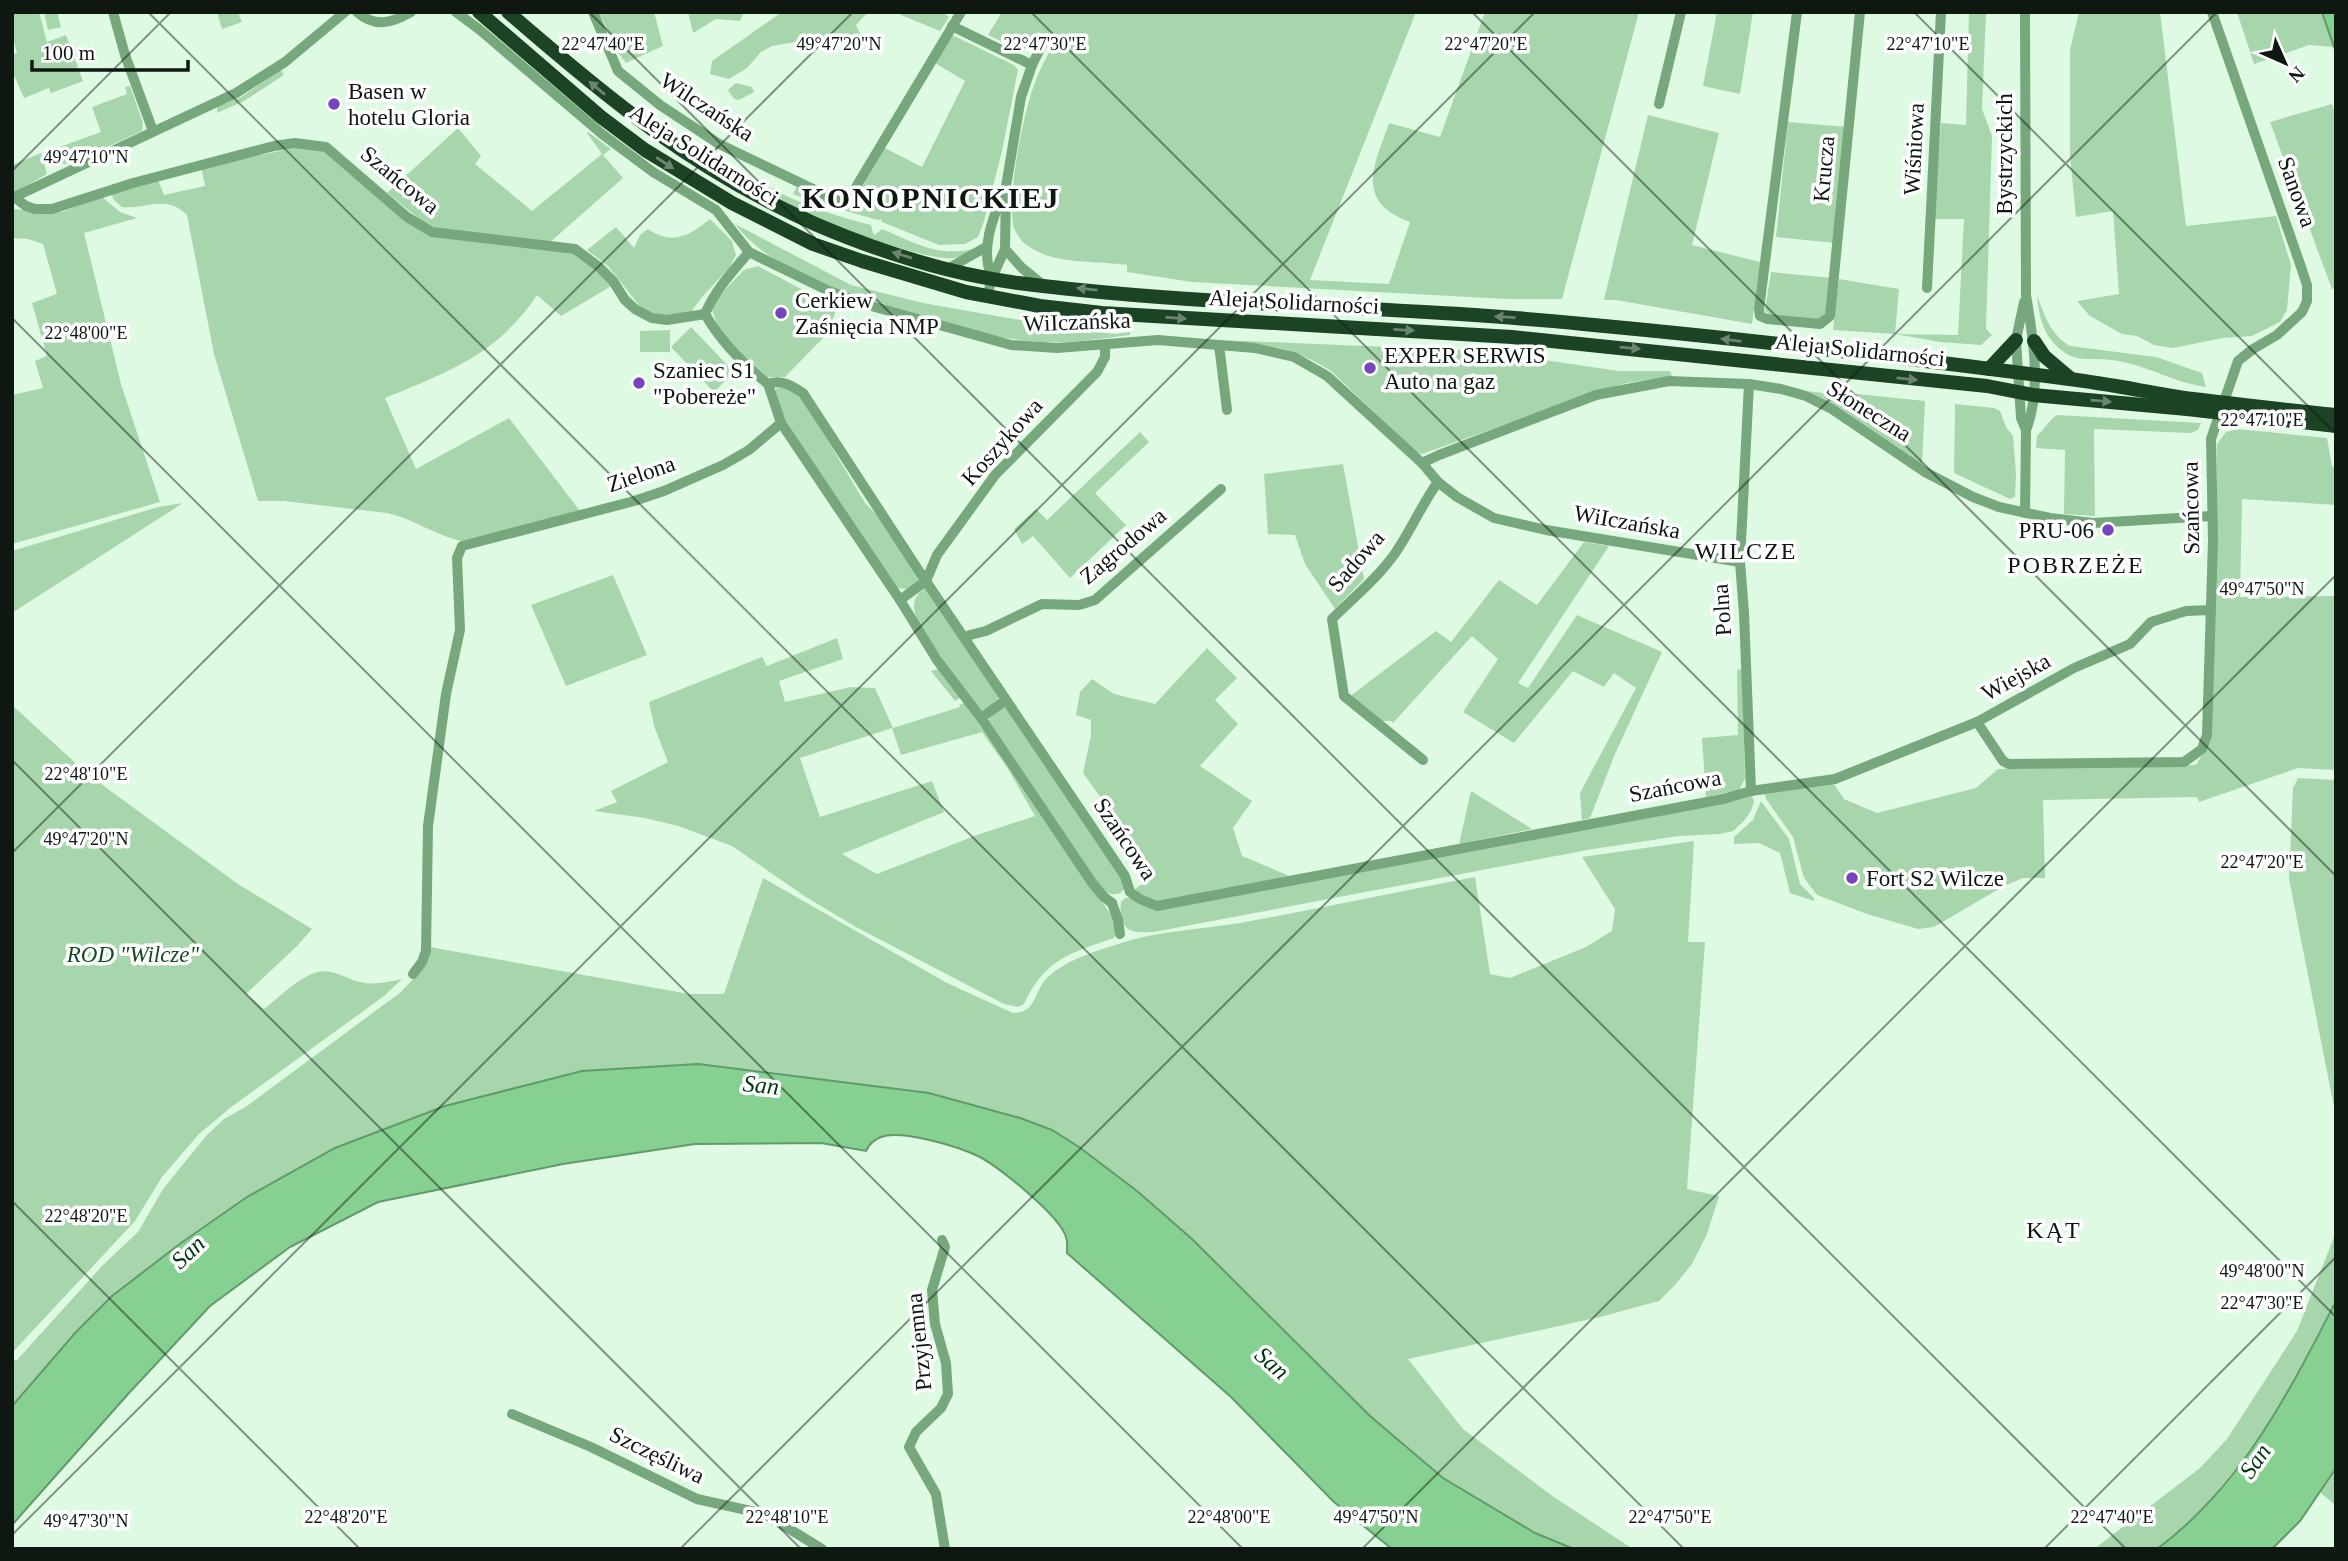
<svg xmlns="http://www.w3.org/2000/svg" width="2348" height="1561" font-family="'Times New Roman',serif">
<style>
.green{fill:#a7d6ad;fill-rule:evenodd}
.water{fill:#86d191;stroke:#629a6a;stroke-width:2}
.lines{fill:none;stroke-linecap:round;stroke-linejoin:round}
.minor{stroke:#77a77d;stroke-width:10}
.highway{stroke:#1c4323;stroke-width:14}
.oneway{fill:#6b8570}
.ticks{fill:none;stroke:#0e1810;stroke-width:2;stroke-opacity:0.45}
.poi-dot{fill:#7445bd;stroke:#fff;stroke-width:2.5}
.labels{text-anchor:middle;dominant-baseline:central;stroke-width:7;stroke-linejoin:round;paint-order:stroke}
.poi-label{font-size:23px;fill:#0e1810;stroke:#fff;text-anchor:start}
.street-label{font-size:23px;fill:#0e1810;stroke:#fff}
.park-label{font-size:23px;font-style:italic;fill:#164b22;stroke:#fff}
.neighbourhood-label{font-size:24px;letter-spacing:2px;fill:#0e1810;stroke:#fff}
.water-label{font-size:24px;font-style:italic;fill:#00370f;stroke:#fff}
.district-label{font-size:30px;font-weight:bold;letter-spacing:2px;fill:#0e1810;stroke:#fff}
.ticks-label{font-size:18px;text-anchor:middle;fill:#0e1810;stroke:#fff;stroke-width:7;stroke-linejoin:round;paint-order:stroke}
</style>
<rect width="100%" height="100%" fill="#dffae2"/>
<!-- green -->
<g class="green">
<polygon points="12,12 39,12 47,42 66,35 83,81 51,93 49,88 24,98 12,71 12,55 17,53 12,35"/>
<polygon points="44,12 57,12 61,27 48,30"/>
<polygon points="217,12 238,12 242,22 222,29"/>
<polygon points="599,12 654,12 663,46 626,63 614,47"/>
<polygon points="688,12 744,12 740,21 716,19 693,33"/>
<path d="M 782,12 L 868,12 L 856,25 L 865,44 C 851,53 826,37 809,34 L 801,41 L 772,46 L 761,52 L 747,68 L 729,79 L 710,74 L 712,61 Z"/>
<polygon points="894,12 942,12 949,17 940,31"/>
<path d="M 1002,12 L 1416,12 L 1310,280 L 1389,284 L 1410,222 C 1354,201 1374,166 1389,123 L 1440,137 L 1485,12 L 1639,12 L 1562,299 L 1506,299 L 1192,282 L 1127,272 L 1127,265 C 1093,260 1050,266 1023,242 C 1020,239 1016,233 1014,228 C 1006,197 1023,116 1034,85 C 1039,70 1048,55 1055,41 L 1038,32 L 1031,46 L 1021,50 L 988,35 Z"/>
<polygon points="1717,12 1753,12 1740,94 1703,86"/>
<polygon points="1969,12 1986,12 1982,109 1992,136 1986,329 1992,335 1981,345 1940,342 1895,334 1833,330 1839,279 1899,289 1895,334 1958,335 1964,219 1934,219 1941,123 1966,125"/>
<polygon points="2079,12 2160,12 2186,226 2276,216 2291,265 2287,310 2280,322 2252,336 2223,338 2173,348 2154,345 2137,336 2122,334 2090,316 2077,301 2119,294 2113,211 2076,217 2070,156 2070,50"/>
<polygon points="2237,12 2322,12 2334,47 2309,45 2254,64"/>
<polygon points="952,35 1014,65 1018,70 1002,151 984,221 978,237 965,244 939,245 882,222 881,219 878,220 813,202 793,194 797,187 844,205 851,202 855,196 857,196 885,148 922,167 965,81 935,63"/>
<polygon points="281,70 284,75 244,101 217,113 217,107 241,97"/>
<polygon points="736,83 752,87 754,92 739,100 734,99 728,90"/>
<polygon points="130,86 143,123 142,131 69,164 60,164 46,152 101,132 92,107 127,94 125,87"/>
<polygon points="2332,104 2336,117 2336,288 2332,289 2270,122"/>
<polygon points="1648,115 1719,133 1692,245 1760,262 1752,324 1616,300 1604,300"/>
<polygon points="1788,122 1847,127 1835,243 1776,237"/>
<polygon points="458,128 481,156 475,164 532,211 602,154 587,133 588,132 611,149 603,155 623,178 549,243 441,231 428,226 387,193"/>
<path d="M 305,146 L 325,150 L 414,226 L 575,252 L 613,285 L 561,316 L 537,295 C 498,354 448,372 385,398 L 416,469 L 509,418 L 580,511 L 470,542 C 441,540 416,519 387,513 L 284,501 L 258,501 L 214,354 L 187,215 C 166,194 148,209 122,207 L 114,200 L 111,194 L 158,180 L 164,195 L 205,186 L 201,167 Z"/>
<polygon points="41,153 47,174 12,194 12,165"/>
<path d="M 759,181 C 794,203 832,215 871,225 L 873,233 L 875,235 L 882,229 C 916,243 936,257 974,249 C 967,252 961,257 954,258 C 925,262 818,220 790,205 C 779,198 769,191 758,184 Z"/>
<polygon points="102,197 120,212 137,218 84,233 121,384 160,502 12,544 12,395 43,388 35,361 47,356 32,303 57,294 43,244 28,239 12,238 12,209 62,212"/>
<path d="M 710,219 L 732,241 L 736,255 L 729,268 L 702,297 L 690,313 L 661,317 L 639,305 L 608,266 L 587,250 L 616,227 L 634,248 L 640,235 L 648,229 C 673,246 690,235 710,219 Z"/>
<path d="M 735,224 L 851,285 L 923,303 L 1083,331 L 1116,334 L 1130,332 L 1130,335 C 1096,339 1063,345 1029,341 C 993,338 959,326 925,316 C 864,298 775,277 735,224 Z"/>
<polygon points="758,266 837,308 827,334 785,377 768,377 737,352 718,328 712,309 717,298 744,270"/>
<polygon points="1771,272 1832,278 1826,312 1819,320 1769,315 1765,310"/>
<path d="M 2037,295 C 2044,315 2051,335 2070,346 L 2156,357 L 2202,373 L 2206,387 C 2174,383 2145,364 2112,360 C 2097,358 2076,362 2064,352 C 2044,338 2039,318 2037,295 Z"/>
<polygon points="691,327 734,372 714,392 671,347"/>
<polygon points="670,330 670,352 640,352 640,331"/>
<path d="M 1220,340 L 1483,351 L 1619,371 L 1670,371 L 1672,376 L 1627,383 L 1599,391 L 1422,454 L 1416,452 L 1331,371 C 1290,345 1267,345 1220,340 Z"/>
<polygon points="781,386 789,386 803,399 865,503 877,515 916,574 919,581 909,589 897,588 790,430 774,395 776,389"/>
<polygon points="1808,391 1829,394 1839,392 1925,401 1922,464 1837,406"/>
<polygon points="1955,404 1994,408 2000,411 2006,427 2013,436 2016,474 2015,497 2010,499 1954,473"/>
<path d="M 2057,415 L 2201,423 L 2198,430 L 2191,433 L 2094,429 L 2095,516 L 2064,514 L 2065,450 L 2036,448 L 2037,436 C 2045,429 2048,421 2057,415 Z"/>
<polygon points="2237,429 2327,438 2332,466 2336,468 2336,505 2242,499 2240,597 2336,596 2336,770 2298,768 2199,802 2197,797 2043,800 2045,878 2023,878 2004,886 1934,927 1918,929 1867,914 1817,895 1804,878 1793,837 1766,799 1765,794 1834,784 1844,799 1877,813 1976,788 1998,769 2196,765 2208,745 2215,598 2217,444 2226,432"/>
<polygon points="1140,432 1149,442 1095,493 1126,525 1070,578 1033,536 1022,544 1014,529 1036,509 1047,520"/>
<polygon points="1343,464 1364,579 1335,609 1305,564 1295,535 1268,534 1264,474"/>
<polygon points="183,503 12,613 12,551 158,507"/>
<polygon points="1584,542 1609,546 1518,683 1528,688 1577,615 1662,652 1615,754 1590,818 1582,820 1580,793 1636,688 1614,673 1604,687 1573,671 1514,743 1463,712 1498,659 1472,636 1393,723 1391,721 1379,721 1349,697 1436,631 1451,642 1499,580 1537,605"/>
<polygon points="613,575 647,655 566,686 531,605"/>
<path d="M 924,589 L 929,590 L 998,697 L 998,702 L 986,712 L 975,707 L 919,624 C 913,610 910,599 924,589 Z"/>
<path d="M 837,638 L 843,659 L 779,681 L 785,702 L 851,687 L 875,688 L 893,728 L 960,707 L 959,705 L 964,703 L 1114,919 L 1116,930 L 1114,938 C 1070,953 1045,959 1024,1004 L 1018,1007 L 1004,1004 L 856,927 L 806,897 L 732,846 L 678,826 L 645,818 L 594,811 L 617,802 L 611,791 L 668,762 L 654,726 L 649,702 L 762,657 L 767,666 ZM 892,728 L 901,755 L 982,732 L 1008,769 L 1035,816 L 977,835 L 877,874 L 842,854 L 944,812 L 932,781 L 820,817 L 800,758 Z"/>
<polygon points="1207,648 1237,678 1215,700 1238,724 1200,766 1252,801 1233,828 1242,856 1292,877 1160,902 1138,893 1135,889 1156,874 1083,773 1091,735 1091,720 1076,715 1080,692 1092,679 1114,694 1155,704"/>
<polygon points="938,669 960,698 955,701 931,671"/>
<polygon points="1742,669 1745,779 1739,790 1706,797 1702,738 1738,735 1737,670"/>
<path d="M 12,705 L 82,769 L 112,792 L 238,884 L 312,929 L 297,946 L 246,994 L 264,1009 C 281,996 296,979 317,972 C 334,968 349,981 365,983 C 377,985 390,981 402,979 L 384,996 L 230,1108 L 199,1134 L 162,1177 L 135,1221 L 12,1353 Z"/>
<path d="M 1004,705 L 1116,865 L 1125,888 C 1119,897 1112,894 1103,892 L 988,720 Z"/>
<polygon points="2298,778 2336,780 2336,1117 2289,879 2293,788"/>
<polygon points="1471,791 1532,829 1459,844"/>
<path d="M 1748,796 L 1752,796 L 1754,801 L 1751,811 L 1743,822 L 1733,831 L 1720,834 L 1679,836 L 1593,849 L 1159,931 C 1134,934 1118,934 1121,902 L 1125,898 L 1131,898 L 1146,906 Z"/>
<polygon points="1761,801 1789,839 1800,884 1814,898 1814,901 1790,893 1780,853 1759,843 1734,844 1734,837 1753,820"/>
<path d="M 1694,841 L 1688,942 L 1705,942 L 1687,1189 L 1719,1196 L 1707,1234 L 1692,1264 L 1675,1285 L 1659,1301 L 1600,1317 L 1408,1359 L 1463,1429 L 1551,1495 L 1633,1549 L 1574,1549 L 1539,1535 L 1443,1478 L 1370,1416 L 1192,1239 L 1137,1191 L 1079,1147 L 1052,1130 L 1020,1118 L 929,1093 L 698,1064 L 582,1071 L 445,1106 L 247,1197 L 181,1243 L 112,1296 L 86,1322 L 12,1406 L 12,1361 L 17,1360 L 102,1266 L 138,1232 L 163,1189 L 206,1136 L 224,1119 L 247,1106 L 401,992 L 417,975 L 430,947 L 689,994 L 724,994 L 763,878 L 947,983 L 1013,1013 C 1038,1012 1033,992 1047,978 C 1068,958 1098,951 1124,942 C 1159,931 1203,929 1240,923 C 1318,909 1397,892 1475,877 L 1490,974 L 1510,978 L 1586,947 L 1612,931 L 1615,909 L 1582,857 Z"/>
<polygon points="2336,1232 2336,1301 2287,1397 2258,1441 2204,1508 2177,1534 2157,1549 2094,1549 2200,1468 2227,1439 2297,1331"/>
<polygon points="2336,1468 2336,1506 2320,1492"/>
</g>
<!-- water -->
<g class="water">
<polygon points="2322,12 2336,12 2336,52 2334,47"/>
<path d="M 698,1064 L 929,1093 L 1020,1118 L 1052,1130 L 1079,1147 L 1137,1191 L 1192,1239 L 1370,1416 L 1443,1478 L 1535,1533 L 1574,1549 L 1392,1549 L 1334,1502 L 1231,1397 L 1067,1253 C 1067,1248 1068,1242 1066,1237 C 1060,1216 1000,1168 980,1157 C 960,1147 901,1129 881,1137 C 873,1140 869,1144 866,1151 L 821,1143 L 695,1144 L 563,1164 L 378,1202 L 290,1247 L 210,1306 L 129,1393 L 12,1525 L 12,1406 L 76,1332 L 112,1296 L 181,1243 L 247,1197 L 335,1148 L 445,1106 L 582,1071 Z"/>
<path d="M 2336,1301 L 2336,1468 L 2300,1521 L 2272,1549 L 2157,1549 C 2242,1486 2289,1392 2336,1301 Z"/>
</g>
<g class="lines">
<!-- minor -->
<g class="minor">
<polyline points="113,12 125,55 153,131"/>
<path d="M 357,12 C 375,28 392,23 411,12"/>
<polyline points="456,12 480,30 602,134 653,172 716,210 749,252 829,291 868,305 1011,345 1057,348 1158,340 1255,348 1294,357 1327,376 1422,463 1438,482 1457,497 1494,518 1546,530 1740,562"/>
<polyline points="593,12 618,71 660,105 719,144 840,202 850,197 961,12"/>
<polyline points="1797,12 1759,309 1760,316 1767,319 1820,324 1830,316 1860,12"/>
<path d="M 2025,12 L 2026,295 C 2033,336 2042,391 2026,430 L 2025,513"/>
<polyline points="952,26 1032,65 1021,97 1006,186 1005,249 992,278 987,297"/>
<polyline points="1032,65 1045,39"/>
<polyline points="1659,104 1681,12"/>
<polyline points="14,197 26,206 35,209 52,209 133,183 274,146 295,143 326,147 407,217 432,232 575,249 599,267 613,281 625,300 635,309 652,318 667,320 705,314"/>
<polyline points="12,198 236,93 285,62 345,12"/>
<polyline points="1005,249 1022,268 1043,285"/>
<path d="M 749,252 C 733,271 715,290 705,314 C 721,342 743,364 768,384"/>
<polyline points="949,268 986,247"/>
<path d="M 992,278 C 980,250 992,219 1004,192"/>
<polyline points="1927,288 1941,12"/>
<polyline points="2024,302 2016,340 2021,418 2026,430"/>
<polyline points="1219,345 1227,410"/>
<path d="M 768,384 C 782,379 792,386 803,393 L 917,568 L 1125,876 L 1130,892 L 1140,899 L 1157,906 L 1723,799 L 1751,791 L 1835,779 L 1977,722 L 2074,668 L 2130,644 L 2151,622 L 2186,611 L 2211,610"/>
<polyline points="768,384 781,423 900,600 937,660 981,718 1093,884 1104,897 1112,903"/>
<polyline points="1749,384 1740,562 1744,613 1751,791"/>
<polyline points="1422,463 1439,455 1596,395 1669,381 1749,384 1781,389 1806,396 1832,409 1925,472 1973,497 1999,507 2050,518 2093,523 2212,516"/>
<polyline points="900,600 926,581 937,555 995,475 1097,372 1105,357 1105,345"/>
<polyline points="965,639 970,635 986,631 1042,604 1079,605 1095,600 1221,489"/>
<polyline points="981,718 1006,700"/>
<polyline points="1977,722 2003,761 2009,764 2184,762 2202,749 2207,735 2213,540 2211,439 2238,361 2253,349 2277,335 2302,312 2307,301 2307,285 2300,264 2212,12"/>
<path d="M 1423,760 L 1344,696 L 1332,619 C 1353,598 1378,578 1396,552 C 1411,530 1422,504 1438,482"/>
<polyline points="1112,903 1118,920 1120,934"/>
<polyline points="413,974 422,962 426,951 428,826 446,694 460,630 457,558 462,546 634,501 664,491 723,465 749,450 781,423"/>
<polyline points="942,1240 945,1247 932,1290 935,1324 946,1363 948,1394 941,1408 916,1432 909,1447 936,1494 945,1549"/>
<polyline points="512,1414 591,1447 697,1499 765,1514 822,1549"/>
</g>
<!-- highway -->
<g class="highway">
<polyline points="479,12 601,117 645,150 732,203 813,244 862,261 966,292 1040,306 1102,313 1512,337 1987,386 2033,395 2187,409 2336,426"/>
<path d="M 508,12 C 607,98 694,170 815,224 C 878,251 949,274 1018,283 C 1097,293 1177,299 1257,303 C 1365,309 1474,313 1583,324 C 1745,339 1908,358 2069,379 C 2111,384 2151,393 2193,399 C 2240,405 2288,410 2336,415"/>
<polyline points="2034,341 2044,356 2070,378"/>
<polyline points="1989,369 2016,340"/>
</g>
</g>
<!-- one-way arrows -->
<defs><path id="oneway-solid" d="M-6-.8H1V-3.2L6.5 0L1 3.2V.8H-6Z" transform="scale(1.75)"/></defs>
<g class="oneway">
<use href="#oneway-solid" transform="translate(597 88) rotate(-140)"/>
<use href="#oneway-solid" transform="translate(665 163) rotate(33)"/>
<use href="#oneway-solid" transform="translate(902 255) rotate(-163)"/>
<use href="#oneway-solid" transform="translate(1087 289) rotate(-174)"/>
<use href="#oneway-solid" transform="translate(1505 317) rotate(-177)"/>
<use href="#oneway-solid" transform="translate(1176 318) rotate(4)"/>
<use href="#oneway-solid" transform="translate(1404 330) rotate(3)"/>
<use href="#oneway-solid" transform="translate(1731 340) rotate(-173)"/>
<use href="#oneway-solid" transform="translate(1630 348) rotate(5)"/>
<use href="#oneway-solid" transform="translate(1907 379) rotate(6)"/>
<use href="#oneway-solid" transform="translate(2101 401) rotate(5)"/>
</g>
<!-- ticks -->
<path class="ticks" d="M 148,12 L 1684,1549M 589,12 L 2126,1549M 1031,12 L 2336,1317M 1472,12 L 2336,876M 1914,12 L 2336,434M 12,171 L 171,12M 12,318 L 1243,1549M 12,760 L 801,1549M 12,853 L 853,12M 12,1201 L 360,1549M 12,1535 L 1535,12M 680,1549 L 2217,12M 1362,1549 L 2336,575M 2044,1549 L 2336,1257"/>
<!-- markers -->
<g class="poi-dot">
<circle cx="334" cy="104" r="7"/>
<circle cx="781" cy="313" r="7"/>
<circle cx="1370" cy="368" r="7"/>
<circle cx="639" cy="383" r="7"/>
<circle cx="2108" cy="530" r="7"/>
<circle cx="1852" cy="878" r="7"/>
</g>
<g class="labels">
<!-- poi labels -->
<g class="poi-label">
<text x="348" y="91">Basen w<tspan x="348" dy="26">hotelu Gloria</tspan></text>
<text x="795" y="300">Cerkiew<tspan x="795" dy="26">Zaśnięcia NMP</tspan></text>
<text x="1384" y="355">EXPER SERWIS<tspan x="1384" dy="26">Auto na gaz</tspan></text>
<text x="653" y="370">Szaniec S1<tspan x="653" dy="26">"Pobereże"</tspan></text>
<text x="2094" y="530" text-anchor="end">PRU-06</text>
<text x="1866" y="878">Fort S2 Wilcze</text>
</g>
<!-- street labels -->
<g class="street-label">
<text transform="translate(707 107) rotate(33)">Wilczańska</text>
<text transform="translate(1914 149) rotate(-87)">Wiśniowa</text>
<text transform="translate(2004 154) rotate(-90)">Bystrzyckich</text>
<text transform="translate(704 155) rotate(32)">Aleja Solidarności</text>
<text transform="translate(1824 169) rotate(-85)">Krucza</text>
<text transform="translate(400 180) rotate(39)">Szańcowa</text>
<text transform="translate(2297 192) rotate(70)">Sanowa</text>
<text transform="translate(1294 302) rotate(3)">Aleja Solidarności</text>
<text transform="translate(1077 322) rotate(-2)">WiIczańska</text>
<text transform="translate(1860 350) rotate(6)">Aleja Solidarności</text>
<text transform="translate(1869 411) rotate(32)">Słoneczna</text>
<text transform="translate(1002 442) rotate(-48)">Koszykowa</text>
<text transform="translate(641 474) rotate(-19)">Zielona</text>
<text transform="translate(2191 508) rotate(-91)">Szańcowa</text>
<text transform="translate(1627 522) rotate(10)">WiIczańska</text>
<text transform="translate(1123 546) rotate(-40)">Zagrodowa</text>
<text transform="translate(1356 561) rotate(-49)">Sadowa</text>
<text transform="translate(1722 610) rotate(-94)">Polna</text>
<text transform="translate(2016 677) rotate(-29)">Wiejska</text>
<text transform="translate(1675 786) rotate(-11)">Szańcowa</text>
<text transform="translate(1125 839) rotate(56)">Szańcowa</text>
<text transform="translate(919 1342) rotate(-96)">Przyjemna</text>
<text transform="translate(657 1455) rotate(26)">Szczęśliwa</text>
</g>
<!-- park labels -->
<g class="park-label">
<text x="133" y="954">ROD "Wilcze"</text>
</g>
<!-- neighbourhood labels -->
<g class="neighbourhood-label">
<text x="1746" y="551">WILCZE</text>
<text x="2076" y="565">POBRZEŻE</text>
<text x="2054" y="1230">KĄT</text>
</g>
<!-- water labels -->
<g class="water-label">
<text transform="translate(761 1085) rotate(6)">San</text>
<text transform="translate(188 1252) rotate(-43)">San</text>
<text transform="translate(1272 1363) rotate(41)">San</text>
<text transform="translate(2255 1461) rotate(-55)">San</text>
</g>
<!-- district labels -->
<g class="district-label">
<text x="931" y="197">KONOPNICKIEJ</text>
</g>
</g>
<g class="ticks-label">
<text x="603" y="50">22°47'40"E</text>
<text x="839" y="50">49°47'20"N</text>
<text x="1045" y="50">22°47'30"E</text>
<text x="1486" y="50">22°47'20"E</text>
<text x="1928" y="50">22°47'10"E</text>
<text x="86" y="163">49°47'10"N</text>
<text x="86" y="339">22°48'00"E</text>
<text x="2262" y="426">22°47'10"E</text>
<text x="2262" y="595">49°47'50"N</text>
<text x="86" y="780">22°48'10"E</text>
<text x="86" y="845">49°47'20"N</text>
<text x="2262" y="868">22°47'20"E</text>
<text x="86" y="1222">22°48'20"E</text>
<text x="2262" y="1277">49°48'00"N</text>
<text x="2262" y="1309">22°47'30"E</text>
<text x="346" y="1523">22°48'20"E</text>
<text x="1376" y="1523">49°47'50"N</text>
<text x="787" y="1523">22°48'10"E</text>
<text x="1229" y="1523">22°48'00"E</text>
<text x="1670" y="1523">22°47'50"E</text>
<text x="2112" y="1523">22°47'40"E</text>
<text x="86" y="1527">49°47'30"N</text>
</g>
<!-- border -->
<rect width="2348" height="1561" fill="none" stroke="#0e1810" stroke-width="28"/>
<!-- north arrow -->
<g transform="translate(2285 63) rotate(135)" stroke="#ffffff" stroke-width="5" paint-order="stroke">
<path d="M0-5L12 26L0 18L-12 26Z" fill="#0e1810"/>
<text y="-10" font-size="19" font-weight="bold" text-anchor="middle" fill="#0e1810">N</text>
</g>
<!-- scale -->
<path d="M32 60v10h156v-10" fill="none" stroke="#0e1810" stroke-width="3.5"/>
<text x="42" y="60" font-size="21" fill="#0e1810" stroke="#ffffff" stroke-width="5" paint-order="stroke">100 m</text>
</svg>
